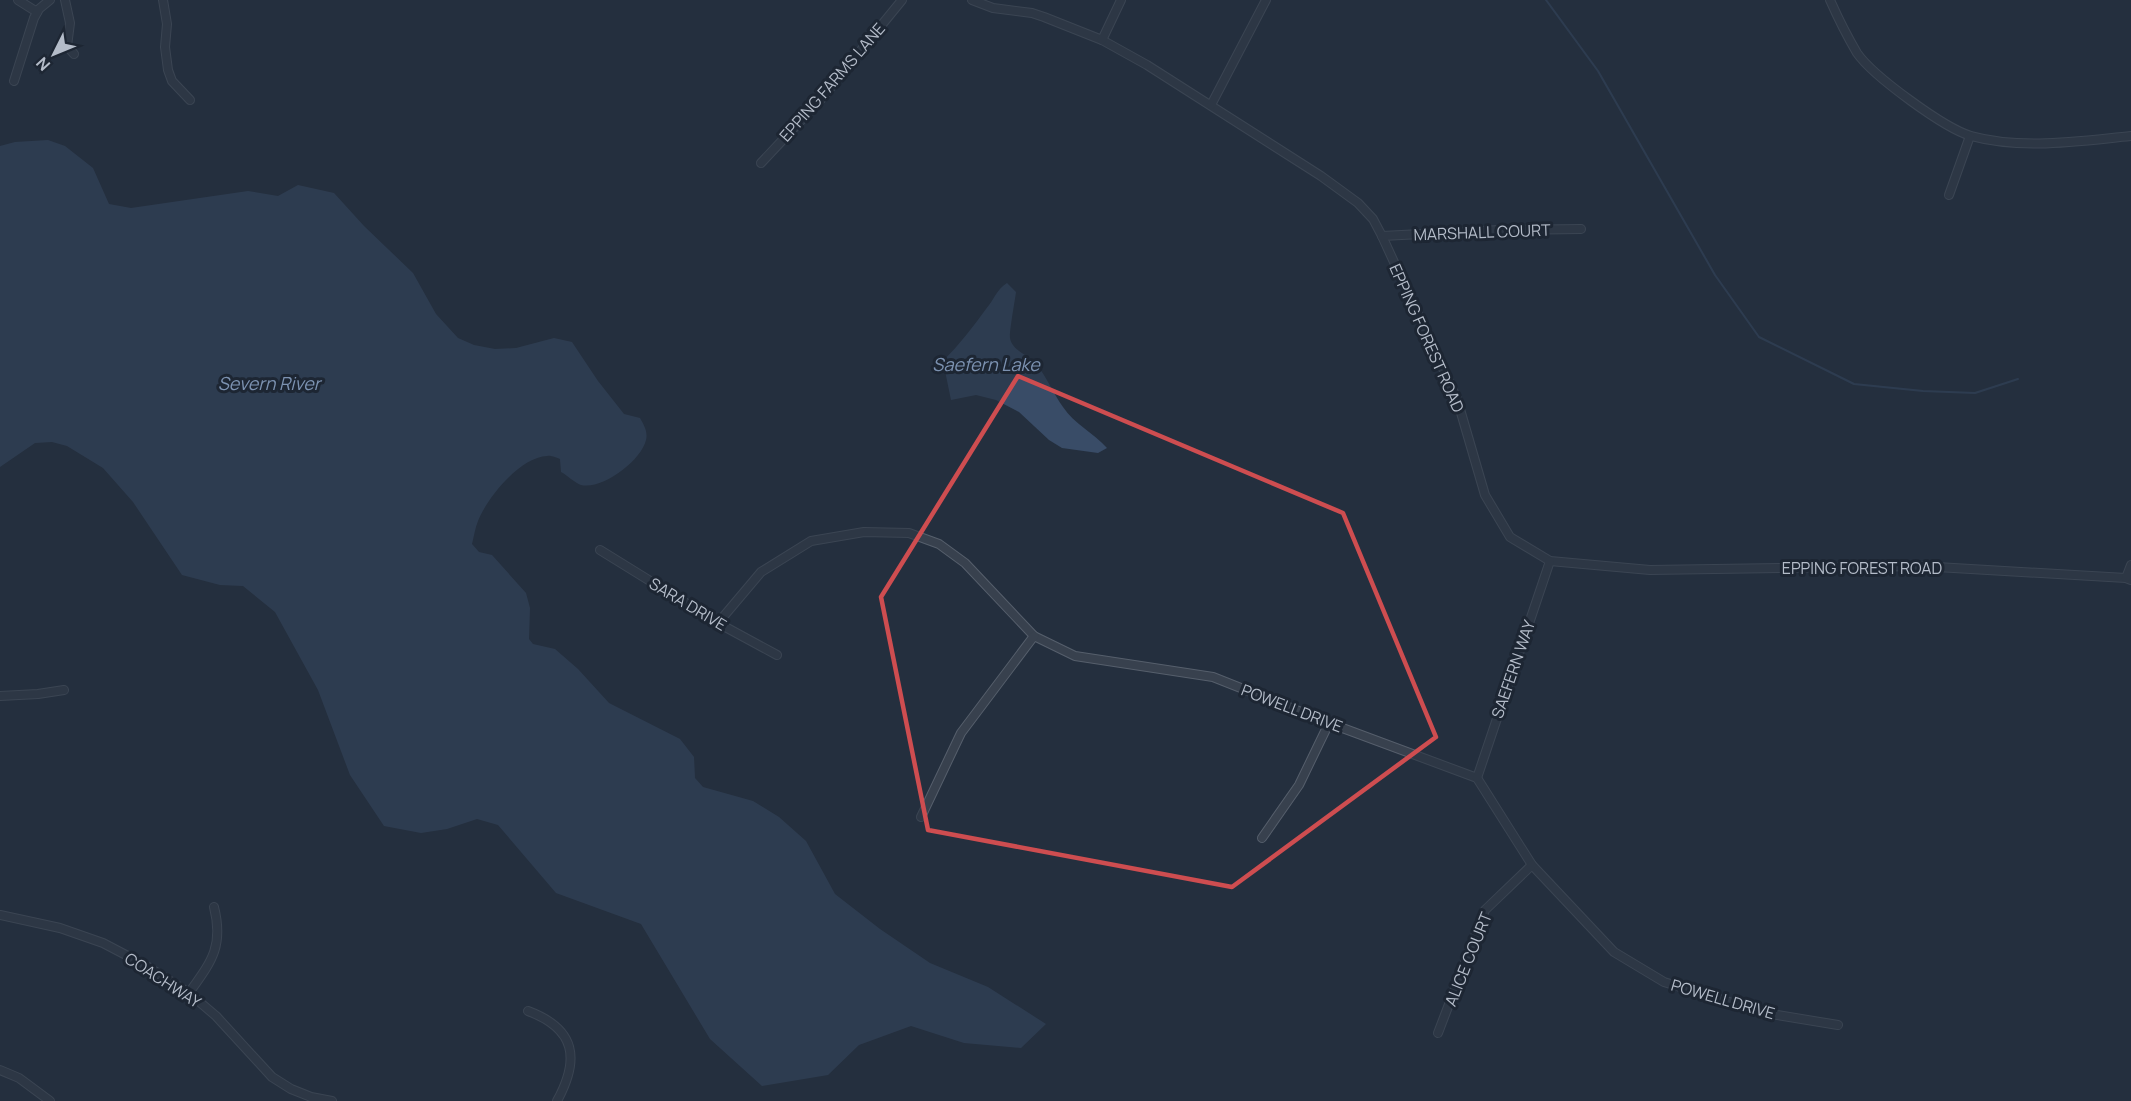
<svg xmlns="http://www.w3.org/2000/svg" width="2131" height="1101" font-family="Manrope,sans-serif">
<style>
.water{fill:#394c67}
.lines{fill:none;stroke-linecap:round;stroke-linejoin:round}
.stream{stroke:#394c67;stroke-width:2}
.minor-casing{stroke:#565f6c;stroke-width:10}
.minor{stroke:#38414e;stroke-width:8}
.marked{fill:none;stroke:#ce4d50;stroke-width:4.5;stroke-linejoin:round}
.labels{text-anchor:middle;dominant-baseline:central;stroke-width:6;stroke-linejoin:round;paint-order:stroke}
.street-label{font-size:16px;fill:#b4bcc9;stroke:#1d2633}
.water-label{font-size:18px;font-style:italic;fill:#7c92b1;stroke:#1d2633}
</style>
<rect width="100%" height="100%" fill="#242f3e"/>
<!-- water -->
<g class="water">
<path d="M 48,140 L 65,146 L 93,168 L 109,204 L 131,208 L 248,191 L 278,196 L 298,185 L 334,193 L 364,226 L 413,273 L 436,314 L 458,338 L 474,345 L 495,349 L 516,348 L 554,338 L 572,342 L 598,381 L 624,414 L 640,418 C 644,425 648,432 646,440 C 641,461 602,490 581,485 C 575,483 567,475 561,472 L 560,459 C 557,458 551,455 547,456 C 520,457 487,498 478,521 C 475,528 474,536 472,544 L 479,552 L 492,555 L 526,593 L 530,608 L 529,639 L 533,644 L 555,649 L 578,669 L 609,703 L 680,739 L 694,757 L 695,778 L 703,787 L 753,801 L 779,817 L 806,841 L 835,894 L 880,929 L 930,963 L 988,987 L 1046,1024 L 1021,1048 L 964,1043 L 911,1026 L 859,1045 L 828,1075 L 762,1086 L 710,1039 L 641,924 L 556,893 L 498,825 L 477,819 L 447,829 L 421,833 L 384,826 L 350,775 L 318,690 L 275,612 L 243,586 L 220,585 L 182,575 L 133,502 L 103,468 L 67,446 L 52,442 L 35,443 L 0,467 L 0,146 L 15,142 Z"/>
<path d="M 1007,283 L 1016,292 C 1015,300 1009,333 1010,338 C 1012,351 1029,355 1036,364 C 1047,377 1053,393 1063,407 C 1074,424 1094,433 1107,448 L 1098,453 L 1062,448 L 1049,440 L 1019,412 L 996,400 L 976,395 L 951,400 L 943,361 C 959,345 973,327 986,309 C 994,300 996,290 1007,283 Z"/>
</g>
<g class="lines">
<!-- stream -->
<polyline class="stream" points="1546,0 1598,71 1715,275 1759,337 1854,384 1923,391 1975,393 2018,379"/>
<!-- minor casing -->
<g class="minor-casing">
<g id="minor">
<polyline points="18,0 37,12"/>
<polyline points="65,0 70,23 67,46 74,54"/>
<polyline points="163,0 167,24 165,47 168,70 172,81 190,100"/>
<polyline points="972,0 993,8 1032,13 1044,17 1102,40 1147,65 1321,176 1358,203 1373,219 1382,236 1457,399 1485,495 1510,537 1550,561 1650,570 1920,566 2126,578 2131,580"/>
<path d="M 1830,0 C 1838,18 1847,36 1857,53 C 1873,76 1944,128 1971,136 C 2022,150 2079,141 2131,136"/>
<polyline points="1102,40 1121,0"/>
<polyline points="14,81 34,18 39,9 50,0"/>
<polyline points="1211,105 1266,0"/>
<polyline points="761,163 822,98 902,0"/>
<polyline points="1949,195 1970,136"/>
<polyline points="1382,236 1500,230 1581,229"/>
<polyline points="600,550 718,623 777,655"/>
<polyline points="2126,578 2131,565"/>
<polyline points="718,623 761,572 811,541 864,532 909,533 939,544 965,563 1034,636 1075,656 1213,677 1329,723 1477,778 1532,865 1614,952 1664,982 1765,1013 1838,1025"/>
<polyline points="0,696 38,694 64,690"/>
<polyline points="1477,778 1550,561"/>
<polyline points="921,817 961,733 1034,636"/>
<polyline points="1262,838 1299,785 1329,723"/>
<polyline points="0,915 60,928 103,943 145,965 189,993 216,1016 272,1077 291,1089 311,1097 332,1101"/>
<path d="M 189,993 C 211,962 224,947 214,907"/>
<path d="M 528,1011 C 576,1029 580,1059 557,1101"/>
<polyline points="1438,1033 1485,910 1532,865"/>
<polyline points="0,1070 19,1078 50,1101"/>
</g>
</g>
<!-- minor -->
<use href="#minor" class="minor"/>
</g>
<!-- marked area -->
<path d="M0 0H2131V1101H0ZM 1018,376 L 1343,513 L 1436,737 L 1232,887 L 928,830 L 881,597 Z" fill="#242f3e" fill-opacity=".55" fill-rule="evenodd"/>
<path class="marked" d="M 1018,376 L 1343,513 L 1436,737 L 1232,887 L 928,830 L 881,597 Z"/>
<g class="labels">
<!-- street labels -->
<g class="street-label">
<text transform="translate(832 82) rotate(-49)">EPPING FARMS LANE</text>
<text transform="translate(1482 232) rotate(-2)">MARSHALL COURT</text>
<text transform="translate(1427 338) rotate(66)">EPPING FOREST ROAD</text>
<text x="1862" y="568">EPPING FOREST ROAD</text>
<text transform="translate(688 604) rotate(31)">SARA DRIVE</text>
<text transform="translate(1513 669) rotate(-71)">SAEFERN WAY</text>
<text transform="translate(1292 708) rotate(21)">POWELL DRIVE</text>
<text transform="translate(1468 959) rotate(-68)">ALICE COURT</text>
<text transform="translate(163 980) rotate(33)">COACHWAY</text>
<text transform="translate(1723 999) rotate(16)">POWELL DRIVE</text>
</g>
<!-- water labels -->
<g class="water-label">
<text x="986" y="364">Saefern Lake</text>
<text x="269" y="383">Severn River</text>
</g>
</g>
<!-- north arrow -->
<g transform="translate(54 54) rotate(227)" stroke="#1d2633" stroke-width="4.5" paint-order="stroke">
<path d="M0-4.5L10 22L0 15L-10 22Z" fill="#b4bcc9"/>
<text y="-9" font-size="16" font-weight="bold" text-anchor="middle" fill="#b4bcc9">N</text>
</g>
</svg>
